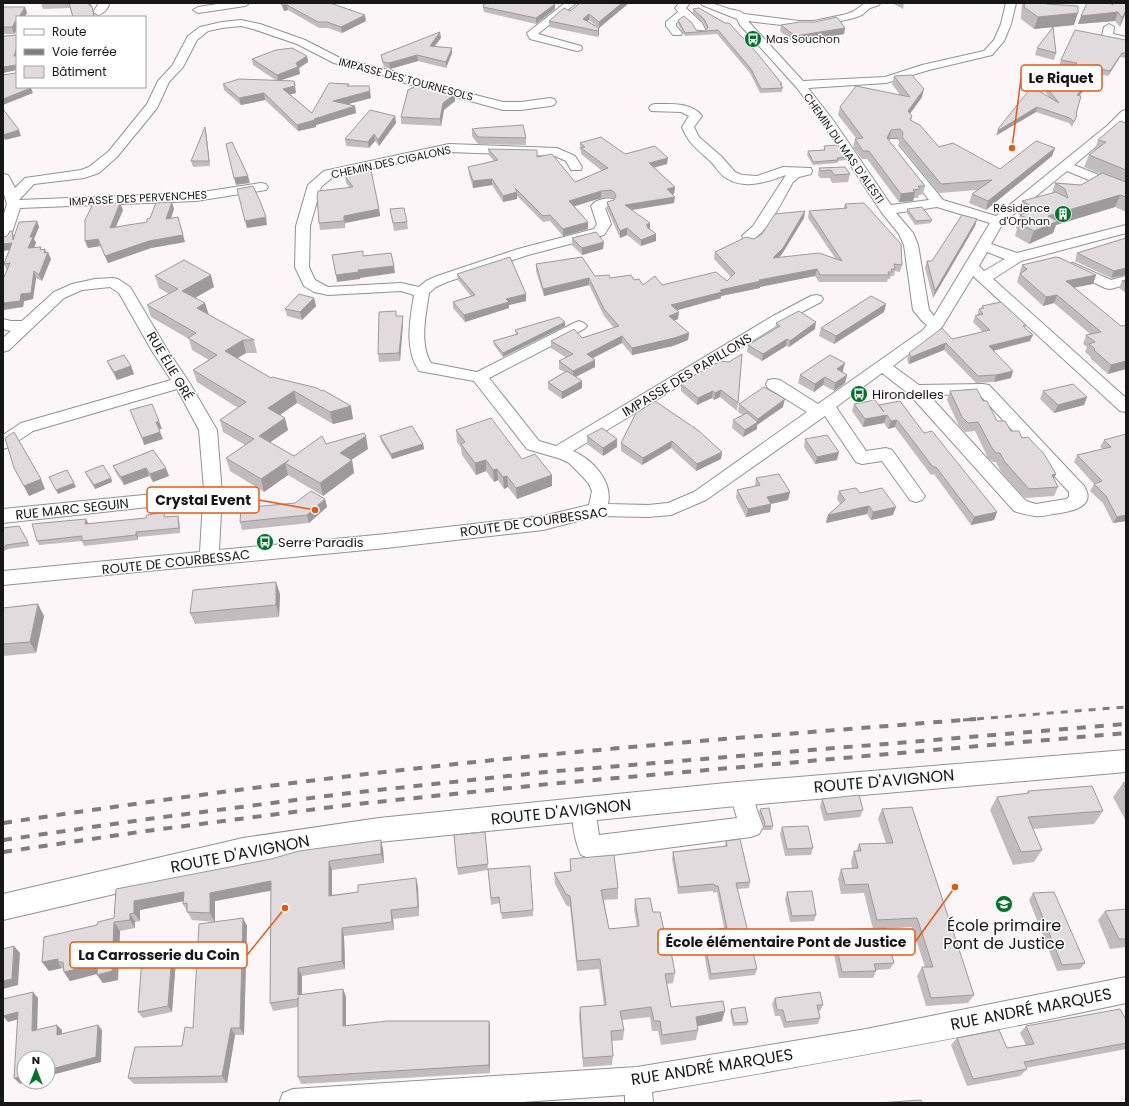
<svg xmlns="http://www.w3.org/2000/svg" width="1129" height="1106" font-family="Poppins,sans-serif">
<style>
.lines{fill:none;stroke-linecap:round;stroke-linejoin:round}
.minor-casing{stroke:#969093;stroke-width:2}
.major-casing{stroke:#969093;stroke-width:2}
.minor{fill:#fff;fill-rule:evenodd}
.major{fill:#fff;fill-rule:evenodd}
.rail-far1{stroke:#817c7f;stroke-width:3;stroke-dasharray:7 7;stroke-linecap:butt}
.rail{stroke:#817c7f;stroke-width:4;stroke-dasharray:9 9;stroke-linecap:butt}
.wall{fill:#c2bcbf}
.shaded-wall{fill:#9e999b}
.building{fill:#e1dbde;stroke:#9e999b}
.labels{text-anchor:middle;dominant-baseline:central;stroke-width:3;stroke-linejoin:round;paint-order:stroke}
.far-poi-label{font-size:11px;fill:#191618;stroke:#fff;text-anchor:start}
.far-street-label{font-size:11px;fill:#191618;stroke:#fff}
.street-label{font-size:13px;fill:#191618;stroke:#fff}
.poi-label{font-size:13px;fill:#191618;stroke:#fff;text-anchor:start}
.near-street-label{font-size:16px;fill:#191618;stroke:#fff}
.near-poi-label{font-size:16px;fill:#191618;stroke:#fff}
.leader{fill:none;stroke:#e8590c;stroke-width:1.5}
.callout-dot{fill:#e8590c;stroke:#fff;stroke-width:1.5}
.callout{fill:#fff;stroke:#e8590c;stroke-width:1.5}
.callout-label{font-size:14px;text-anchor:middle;font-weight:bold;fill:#191618}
</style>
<rect width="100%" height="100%" fill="#fcf6f9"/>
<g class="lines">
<!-- minor casing -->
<g class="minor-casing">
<g id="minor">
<path d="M 99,3 L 109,3 C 109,8 103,14 98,15 L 93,12 Z"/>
<polygon points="224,3 250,3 245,6 198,13 193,10 198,7"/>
<polygon points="565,3 576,3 538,34 581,46 582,48 581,50 577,51 530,39 527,33"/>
<polygon points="679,3 690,3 686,8 702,23 706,31 705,33 697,33 693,26 684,18 676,23 676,26 682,33 681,35 673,35 666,26 666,22 678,12 675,8"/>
<path d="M 701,3 C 713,3 718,5 729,9 C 735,11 738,9 744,14 L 799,21 L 814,21 L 847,14 L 854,11 L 865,3 L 880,3 L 879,5 L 870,8 L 862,15 L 854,18 L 814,27 L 799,27 L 748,21 L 803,81 L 885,77 L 922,65 L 984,51 L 994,40 L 1001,24 L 1006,3 L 1016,3 L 1011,24 L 1004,41 L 992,55 L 929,70 L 886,83 L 808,88 L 833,120 L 891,205 L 929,200 L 886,145 L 890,139 L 898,139 L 900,142 L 898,145 L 943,200 L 996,216 L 1108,125 L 1122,111 L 1126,110 L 1126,121 L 1074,165 L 1126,186 L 1126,195 L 1067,171 L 1003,223 L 991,244 L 1017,253 L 1126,225 L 1126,233 L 1021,261 L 993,279 L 1126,398 L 1126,412 L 1120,411 L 973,276 L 942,327 L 933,336 L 893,366 L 919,385 L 983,384 L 989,385 L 1084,486 C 1098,508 1068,512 1053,514 C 1048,515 1041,517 1035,516 C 1028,515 1020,513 1014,511 L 909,394 L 882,373 L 836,407 L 866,451 L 886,448 L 892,450 L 925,496 L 922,500 L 916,502 L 910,500 L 882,461 L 862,464 L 856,462 L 825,416 L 706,500 L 671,515 L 648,517 L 597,516 L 543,530 L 386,548 L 3,585 L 3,571 L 200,552 L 203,501 L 3,523 L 3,509 L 204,489 L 199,430 L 177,389 L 33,431 L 9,447 L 3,449 L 3,435 L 21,423 L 171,380 L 152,351 L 119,293 L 110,287 L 82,290 L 64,298 L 9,350 L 3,352 L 3,338 L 11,331 L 3,329 L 3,319 L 11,321 L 22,321 L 54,292 L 72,284 L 95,279 L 113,278 L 118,279 L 130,287 L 168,351 L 189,382 L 217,430 L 222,494 L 219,550 L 386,534 L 543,516 L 589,505 L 592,491 L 589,484 L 583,477 L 569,463 L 561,459 L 527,449 L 474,381 L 419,371 C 404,348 410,320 414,295 L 401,291 L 328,295 L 314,292 L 304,286 L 295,267 L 296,226 L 308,185 L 324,171 L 449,144 L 557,148 L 575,156 L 582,167 L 581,170 L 571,170 L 566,161 L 555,156 L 449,152 L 333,177 L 321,187 L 310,226 L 309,267 L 315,280 L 328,287 L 401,283 L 419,287 L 426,281 L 437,276 L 518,249 L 594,229 L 597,224 L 591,206 C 595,200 606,197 613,199 L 615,202 L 613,205 L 605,208 L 611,224 L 604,235 L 528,255 L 447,282 L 436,287 L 429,293 C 426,314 419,344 431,363 L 477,372 L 574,323 L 579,321 L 584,323 L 587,326 L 584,329 L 489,378 L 539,441 L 556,446 L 773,316 L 811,296 L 816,295 L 821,296 L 823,299 L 821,302 L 783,322 L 573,451 C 593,460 613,481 608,504 L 648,505 L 668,503 L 694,492 L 807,412 L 768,388 L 766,384 L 768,380 L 774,379 L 780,380 L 818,404 L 923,330 L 927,325 L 922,321 L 913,310 L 904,245 L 899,234 L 882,213 L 824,125 L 797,88 L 740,25 L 737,19 L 702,5 ZM 937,207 L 990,223 L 934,316 L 929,310 L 918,245 L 913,233 L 896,213 ZM 987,252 L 1005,259 L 984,271 L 979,266 ZM 979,394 L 1069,492 L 1069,497 L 1066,499 L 1036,504 L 1026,501 L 929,395 Z"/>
<polygon points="241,20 260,24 305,40 342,59 393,71 416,80 503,102 521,102 550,98 554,99 556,102 554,105 550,106 521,110 503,110 408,84 385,76 334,63 297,44 253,29 241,26 222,28 208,31 197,40 183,67 169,82 157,108 117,157 99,173 84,178 34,184 19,200 196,193 261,183 266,184 268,187 266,190 196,201 20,208 10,239 8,242 3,243 3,217 7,204 3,191 3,174 8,175 15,188 25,178 81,170 89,167 109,151 147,104 158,81 172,66 188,36 200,27 222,22"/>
<polygon points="1109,24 1114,27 1113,34 1126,37 1126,43 1103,38 1102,36 1104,27"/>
<path d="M 655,104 C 671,104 692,102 702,116 L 694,127 L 699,137 L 721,156 L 735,172 L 742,175 L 757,176 L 783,167 L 811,168 L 812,171 L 811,174 L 799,177 L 793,182 C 785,196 767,233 753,239 C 750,241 747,240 744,239 L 742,236 L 753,226 L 786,175 C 767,182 745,190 726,178 C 719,174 715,165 709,160 C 696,148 689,144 682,127 L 689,116 L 681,112 L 651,111 L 649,108 L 651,105 Z"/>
<polygon points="1073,263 1111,280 1126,276 1126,285 1110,289 1105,288 1068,270 1066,267 1068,264"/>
<path d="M 741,784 L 749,787 L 763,827 L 759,834 L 751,837 L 589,858 L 581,855 C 575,842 569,814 575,802 L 583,799 L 591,802 L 595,809 L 599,835 L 737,818 L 730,794 L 733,787 Z"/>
<path d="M 1126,977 L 1126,1003 C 969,1037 810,1065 652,1092 L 653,1103 L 625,1103 L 625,1095 L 508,1103 L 279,1103 L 283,1093 L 293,1089 L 637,1067 L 866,1029 Z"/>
</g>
</g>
<!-- major casing -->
<g class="major-casing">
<polygon id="major" points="1126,750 1126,772 726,807 379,842 243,864 3,920 3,894 243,838 379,818 726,783"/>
</g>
<!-- minor -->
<use href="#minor" class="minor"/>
<!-- major -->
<use href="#major" class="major"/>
<!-- rail-far1 -->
<polyline class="rail-far1" points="963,720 1126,707"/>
<!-- rail -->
<g class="rail">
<path d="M 3,823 C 151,801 298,781 447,765 C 623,746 799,733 976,719"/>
<polyline points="3,840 148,819 350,793 546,772 1126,724"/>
<polyline points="3,852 146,831 348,805 549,784 1126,733"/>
</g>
</g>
<!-- wall -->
<g class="wall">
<polygon points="41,3 91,3 95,17 73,17 70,8 43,9"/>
<polygon points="280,3 330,3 366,21 342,33 328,28 319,28 288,10 284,11"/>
<polygon points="580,3 629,3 599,28 589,20 587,21 599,28 599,34 598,37 549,27 549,21 570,11"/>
<polygon points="892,3 904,3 903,9"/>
<polygon points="1022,3 1047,3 1047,4 1074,25 1053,27 1056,53 1054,60 1035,55 1037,48 1053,27 1034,29 1021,19"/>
<polygon points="1087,3 1126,3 1126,12 1120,27 1115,21 1078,24"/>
<polygon points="555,4 555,9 536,24 484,12 483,7"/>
<polygon points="25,7 27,13 17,17 17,29 14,34 3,34 3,9"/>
<polygon points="693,9 782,84 782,92 760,93 750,73 717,34 685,36 678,24 678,20 696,30 705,31 707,29 703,22 693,13"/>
<polygon points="781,25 845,28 844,34 794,43 780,31"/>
<polygon points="441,38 434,47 452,53 446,68 418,61 390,69 384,67 382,61 381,55"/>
<polygon points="1126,40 1126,58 1120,57 1108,76 1099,74 1079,96 1076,114 1077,115 1072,127 1069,123 1036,112 997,135 996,134 998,129 1049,97 1046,93 1047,88 1072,67 1059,65 1061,60"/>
<polygon points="307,56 308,62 299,68 300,74 279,81 294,81 296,93 290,94 312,113 349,86 371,98 347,104 355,106 356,113 316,125 316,127 298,131 265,100 241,105 224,90 223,84 277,81 253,65 252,59"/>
<polygon points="894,76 922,97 910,114 912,116 911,121 939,147 1000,169 1055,148 1052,156 986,210 969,203 972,194 978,190 939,193 900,145 901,141 898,138 889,138 888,139 925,186 923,194 919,195 918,198 914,198 913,201 899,202 867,159 862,159 853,147 855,139 856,138 838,115 840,107 900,95 892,84"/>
<polygon points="455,101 444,110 441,126 401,124 401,117"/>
<polygon points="395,116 396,123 379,146 375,141 369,148 346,146 345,139"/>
<polygon points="1126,123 1126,212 1115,207 1056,225 1053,233 1029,244 1015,236 1017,229 1016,228 1020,215 1018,214 1022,201 1052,193 1055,183 1081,185 1100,174 1084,167 1089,155 1094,151 1098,140"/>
<polygon points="472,129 526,138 526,145 478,144 472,136"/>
<polygon points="206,132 210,166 193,167 191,161"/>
<polygon points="580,143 667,164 654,168 675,187 674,194 672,194 674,203 632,210 650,229 656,241 641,246 627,235 620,238 607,209 607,202 614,200 615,199 610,197 601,198 574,206 588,222 588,229 563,236 550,221 543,222 517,196 517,199 503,202 492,185 473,188 469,174 468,167 494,161 489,155 488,149 537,156 575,182 602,171 581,154 581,151 580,150"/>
<polygon points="824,146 847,157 846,160 838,161 838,163 813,165 807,155 808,151 824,150"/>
<polygon points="819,168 850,174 848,182 832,183 830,178 820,178 818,175"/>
<polygon points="345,176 379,209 380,216 345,223 345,228 320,230 319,223 350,188 346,183"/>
<polygon points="845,204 902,265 900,272 895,271 894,276 891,276 890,279 888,279 887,282 819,282 815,276 760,287 760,288 721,296 721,298 677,310 678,319 674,321 689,333 688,340 673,346 632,355 622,343 593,358 595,360 595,367 576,377 582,381 582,388 562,399 548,389 548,382 565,372 559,369 559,361 567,358 551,348 551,341 582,338 614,328 604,316 589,285 544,296 536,271 536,264 595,276 634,280 643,285 662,285 727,281 731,277 714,259 715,252 754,239 804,218 782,254 779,258 835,258 808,218 809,211 844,208"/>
<polygon points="174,209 171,218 185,242 151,248 108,263 100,246 88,248 85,241 123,210 116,227 147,222 150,218"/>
<polygon points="390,209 407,222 408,229 394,231"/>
<polygon points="907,209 932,220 931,223 915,225 907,213"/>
<polygon points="977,219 975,226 933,298 925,268 927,261 932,261"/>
<polygon points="37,221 39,227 34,239 36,243 34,247 42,250 46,253 51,259 42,281 36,278 33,299 24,301 23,307 4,264 9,250 3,251 7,236 12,231 14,236"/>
<polygon points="572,238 603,249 582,255 572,245"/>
<polygon points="1126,238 1126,275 1111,278 1075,261 1077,253"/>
<polygon points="1022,265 1096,275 1093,284 1074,287 1121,326 1126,325 1126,369 1108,374 1090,358 1091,357 1085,352 1087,347 1083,344 1086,335 1090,334 1054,303 1043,306 1017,282"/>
<polygon points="457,274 526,294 526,301 509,305 509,308 465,322 453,308 453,302 471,296 458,280"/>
<polygon points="155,276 214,287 195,298 205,303 208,315 254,340 257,353 246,353 237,358 271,378 353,419 333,424 297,403 280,415 288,430 270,442 294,456 326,444 368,449 351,460 352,460 354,473 323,496 288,475 264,492 230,471 226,458 245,445 223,432 220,420 238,408 197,382 193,370 209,360 192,350 189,339 151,317 147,305 169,294 159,288"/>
<polygon points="1126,280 1126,293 1119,288 1122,281"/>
<polygon points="314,298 316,306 302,320 287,316 285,309"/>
<polygon points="886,304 884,312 834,344 819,336 821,328"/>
<polygon points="982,306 1026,325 1025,328 1030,341 994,351 1011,378 994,382 976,383 944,350 909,364 907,360 909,353 952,339 983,332 973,322 975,316 977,315 979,309 981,309"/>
<polygon points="397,316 403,316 403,324 400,361 379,362 378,354"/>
<polygon points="776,323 815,329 789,347 786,346 762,361 747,352 748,345 775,329"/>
<polygon points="565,326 503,357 494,345 493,341 516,335 515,330"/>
<polygon points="107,361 131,366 134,374 117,380 110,368"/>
<polygon points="721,361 738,403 737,411 720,397 714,400 712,398 697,405 681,391 681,384 689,380 689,378"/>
<polygon points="843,371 842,372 847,375 845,383 834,391 823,385 814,392 798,383 800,375"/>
<polygon points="950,391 983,401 997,421 1011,431 1022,438 1054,479 1058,487 1054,496 1025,498 1001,472 996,462 993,462 988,458 975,431 965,432 959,426 947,400"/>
<polygon points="1043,391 1087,397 1084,405 1054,413 1040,399"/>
<polygon points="739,404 783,407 757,425 757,429 743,437 732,428 733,420 743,415 738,412"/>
<polygon points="854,404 879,405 924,433 997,512 994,520 971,525 934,474 931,475 895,427 888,429 884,423 863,427 852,411"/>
<polygon points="636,413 722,452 721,459 696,471 671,448 642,465 621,451 621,443"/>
<polygon points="456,430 522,459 552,475 552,486 517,499 508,487 504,489 498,480 494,482 486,471 476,475 462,455 461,448 457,442"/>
<polygon points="1126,434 1126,521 1113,523 1103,503 1090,491 1094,484 1074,462 1077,455 1103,449 1100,447 1104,440"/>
<polygon points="380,436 423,444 424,449 392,459 381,441"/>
<polygon points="587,436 617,439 617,447 603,456 587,444"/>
<polygon points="805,439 837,460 815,464 804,447"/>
<polygon points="153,450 169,476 153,482 149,476 124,485 116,473 113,466"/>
<polygon points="14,468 45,489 29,496"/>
<polygon points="85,472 111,478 112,482 95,489 87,476"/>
<polygon points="756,478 788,500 771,504 770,512 746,517 736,498 737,490 755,486"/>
<polygon points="839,491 860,493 893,515 871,520 867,514 826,523 828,515 840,504 837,499"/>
<polygon points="325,499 327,507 309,523 242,530 240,522 295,503"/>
<polygon points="178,516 179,520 180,533 138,537 138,540 84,546 82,541 39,545 37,541 86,519 88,524"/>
<polygon points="19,526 30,546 8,549 7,550 3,551 3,528"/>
<polygon points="280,594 279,617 195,624 190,613"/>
<polygon points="3,608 44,616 36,653 3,656"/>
<polygon points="1126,782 1126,821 1113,797 1123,783"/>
<polygon points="1028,791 1103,811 1094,824 1033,829 1042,850 1034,862 1013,865 990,810 997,797 1027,794"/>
<polygon points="822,799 863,810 860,817 824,821 820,807"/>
<polygon points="760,809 773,826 772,830 763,830 764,826 759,812"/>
<polygon points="882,809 974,995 968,1003 926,1006 917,976 922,967 925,967 912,927 885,929 894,963 890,969 876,970 876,971 873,978 839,978 830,936 833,930 873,929 864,893 841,894 838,879 841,869 852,869 851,861 854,851 856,851 859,844 886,843 878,819"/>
<polygon points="782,827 813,848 811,855 785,856 780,834"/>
<polygon points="485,832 488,870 458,875 457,868"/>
<polygon points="726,841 750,882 749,888 737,889 757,969 755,975 709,980 701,937 702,931 724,928 717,892 713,893 713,891 678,894 672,859 673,852 725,846"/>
<polygon points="383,849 384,863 332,870 332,895 358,892 416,878 418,887 419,916 393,919 394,930 344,936 345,969 302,976 302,995 343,989 346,997 346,1026 489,1021 490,1028 490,1073 301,1084 298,1077 298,1007 273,1011 270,1003 271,890 215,901 215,922 192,920 183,904 183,901 140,910 140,921 135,922 135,928 120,931 118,980 103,983 97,974 70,981 64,972 63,969 62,968 49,971 42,962 97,925 114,918 116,889"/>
<polygon points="570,859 618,888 618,899 604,900 609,929 637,926 634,910 635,899 653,912 665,935 675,973 673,983 667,984 671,1007 722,1021 698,1026 698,1030 696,1040 661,1045 658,1031 652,1031 650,1017 622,1020 624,1030 623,1040 612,1041 613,1056 612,1065 583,1067 579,1017 580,1007 604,1005 599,969 577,971 570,907 566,905 555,884 554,873 570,871"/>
<polygon points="488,869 533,910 533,916 502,919 500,903 491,905"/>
<polygon points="787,892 816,915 814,921 790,922 785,899"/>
<polygon points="1033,893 1085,963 1080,969 1057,971 1029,900"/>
<polygon points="1126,909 1126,947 1110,949 1098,920 1105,911"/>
<polygon points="243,918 247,926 244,1035 235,1035 227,1083 134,1084 128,1078 182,1046 193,1028"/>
<polygon points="172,953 176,959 172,1012 143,1018 138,1012"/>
<polygon points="775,998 823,1005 820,1011 819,1011 820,1018 818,1024 784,1028 780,1016 775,1016 772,1004"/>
<polygon points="731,1009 748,1022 747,1025 733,1026 730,1012"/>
<polygon points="1126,1020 1126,1049 1026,1068 1027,1069 1020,1076 967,1086 951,1045 957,1038 1007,1048 1026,1045 1020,1033 1026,1026"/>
</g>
<!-- shaded-wall -->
<g class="shaded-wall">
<polygon points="622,3 629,3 599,28 599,22"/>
<polygon points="555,4 555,9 536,24 536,18"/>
<polygon points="283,5 287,5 288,10 284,11"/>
<polygon points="25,7 27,13 25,17 19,17"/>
<polygon points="1126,10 1126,12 1120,27 1122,18"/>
<polygon points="1118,12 1115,21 1078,24 1081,16"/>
<polygon points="1078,13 1074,25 1034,29 1038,17"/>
<polygon points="589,14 589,20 583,25 583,19"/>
<polygon points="365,15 366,21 342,33 341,27"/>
<polygon points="17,19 17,29 14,34 12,27"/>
<polygon points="599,28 599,34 598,37 598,31"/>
<polygon points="845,28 844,34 794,43 795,36"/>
<polygon points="440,32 441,38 430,52 430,46"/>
<polygon points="17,47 17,58 14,56"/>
<polygon points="452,48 452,53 446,68 446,62"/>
<polygon points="1122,53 1120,57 1108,76 1110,71"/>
<polygon points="417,55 418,61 390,69 389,63"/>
<polygon points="307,56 308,62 299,68 300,74 278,81 277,75"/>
<polygon points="16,65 17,70 3,73 3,67"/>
<polygon points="1100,69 1099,74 1075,100 1077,95"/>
<polygon points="294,81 296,93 284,96 283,89"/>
<polygon points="31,88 33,93 3,105 3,99"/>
<polygon points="924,89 922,97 906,119 908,111"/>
<polygon points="370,91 371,98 334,108 333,101"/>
<polygon points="264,93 265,100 241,105 239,98"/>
<polygon points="455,94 455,101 444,110 441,126 440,119 443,103"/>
<polygon points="355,106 356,113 316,125 316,127 298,131 297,125"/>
<polygon points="1037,107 1036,112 997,135 999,130"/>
<polygon points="395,116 396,123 379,146 378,140"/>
<polygon points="205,127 206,132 210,166 209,161"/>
<polygon points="19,130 21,136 5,140 3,135"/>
<polygon points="891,130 889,138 885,146 887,138"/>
<polygon points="374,134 375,141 369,148 368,142"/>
<polygon points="1055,148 1052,156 986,210 988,201"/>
<polygon points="668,158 667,164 648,169 649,163"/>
<polygon points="248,176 250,183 236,185 234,178"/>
<polygon points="492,179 492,185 473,188 473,181"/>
<polygon points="675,187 674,194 667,196 667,189"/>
<polygon points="601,191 601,198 569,208 569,201"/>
<polygon points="517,192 517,199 503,202 503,196"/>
<polygon points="915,192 913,201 899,202 901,194"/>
<polygon points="1120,195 1115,207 1056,225 1053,233 1029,244 1034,231 1048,216"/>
<polygon points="675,197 674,203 625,211 625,205"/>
<polygon points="172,202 174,209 168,227 166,219"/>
<polygon points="120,203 123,210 112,235 110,228"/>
<polygon points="379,209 380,216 345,223 345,228 344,216"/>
<polygon points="805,211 804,218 782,254 771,265 773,258"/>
<polygon points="266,217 267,225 247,228 245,221"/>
<polygon points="977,219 975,226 933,298 935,291"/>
<polygon points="37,221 39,227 34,239 36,243 31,254 28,248 30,237"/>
<polygon points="588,222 588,229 563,236 563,229"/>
<polygon points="650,223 650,230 648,231 646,225"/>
<polygon points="180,224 185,242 151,248 108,263 105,256"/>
<polygon points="627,228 627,235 620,238 620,231"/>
<polygon points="656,234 656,241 641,246 641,240"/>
<polygon points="98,239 100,246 88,248 85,241"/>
<polygon points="604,242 603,249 582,255 582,248"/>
<polygon points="12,243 14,249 3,251 3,244"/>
<polygon points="45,249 47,255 48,252 51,259 42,281 39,275 44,253"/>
<polygon points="394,266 395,273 360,278 360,279 337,282 336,275 358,270"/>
<polygon points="1126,268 1126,275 1111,278 1114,271"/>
<polygon points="817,269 815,276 760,287 760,288 721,296 721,298 671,312 671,305 720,290 759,280"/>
<polygon points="34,271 36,278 33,299 24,301 23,307 3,310 3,303 21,294"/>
<polygon points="211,275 214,287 186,303 182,291"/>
<polygon points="1096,275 1093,284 1063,290 1066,281"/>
<polygon points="589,278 589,285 544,296 543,289"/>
<polygon points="526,294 526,301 509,305 509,308 465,322 464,315 506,299"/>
<polygon points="1057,295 1054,303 1043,306 1046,297"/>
<polygon points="314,298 316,306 302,320 300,312"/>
<polygon points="205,303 209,315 197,308"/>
<polygon points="886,304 884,312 834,344 836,336"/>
<polygon points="679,312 678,319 668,323 669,316"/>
<polygon points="403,316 403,324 400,361 399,353"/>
<polygon points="565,322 565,326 503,357 503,353"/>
<polygon points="816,322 815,329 789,347 790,341"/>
<polygon points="689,333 688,340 673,346 632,355 632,348"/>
<polygon points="1033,335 1030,341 987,352 989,346"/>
<polygon points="622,336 622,343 587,361 587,354"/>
<polygon points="787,339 786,346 762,361 763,354"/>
<polygon points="243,340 246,353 228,364 225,351"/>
<polygon points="946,343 944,350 909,364 911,357"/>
<polygon points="595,360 595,367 573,378 573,371"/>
<polygon points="1126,361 1126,369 1108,374 1111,365"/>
<polygon points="845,363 843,371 835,377 837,369"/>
<polygon points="131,366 134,374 117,380 114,372"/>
<polygon points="1013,371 1011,378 994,382 996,375"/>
<polygon points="847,375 845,383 834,391 835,383"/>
<polygon points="825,377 823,385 814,392 815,384"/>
<polygon points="582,381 582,388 562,399 562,392"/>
<polygon points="721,390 720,397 714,400 715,393"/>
<polygon points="294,391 297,403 271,421 268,408"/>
<polygon points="713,391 712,398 697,405 698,398"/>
<polygon points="1087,397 1084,405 1054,413 1058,405"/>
<polygon points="785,399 783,407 757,425 757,429 743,437 745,430 757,422 758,419"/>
<polygon points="351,406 353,419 333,424 330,412"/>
<polygon points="887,415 884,423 863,427 865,419"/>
<polygon points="285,418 288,430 262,448 259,436"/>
<polygon points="897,420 895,427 888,429 891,421"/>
<polygon points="159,421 162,429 159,429 156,422"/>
<polygon points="160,432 163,439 144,445 142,438"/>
<polygon points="366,436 368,449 342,466 340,453"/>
<polygon points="617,439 617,447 603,456 603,448"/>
<polygon points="672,441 671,448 642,465 643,458"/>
<polygon points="423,444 424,449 392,459 391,454"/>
<polygon points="722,452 721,459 696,471 697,464"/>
<polygon points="839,452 837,460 815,464 817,457"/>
<polygon points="352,460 354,473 323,496 320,483"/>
<polygon points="486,460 486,471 476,475 475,463"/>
<polygon points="285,463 288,475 264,492 261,479"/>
<polygon points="146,468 149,476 124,485 121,477"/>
<polygon points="166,468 169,476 153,482 150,474"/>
<polygon points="497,469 498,480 494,482 493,470"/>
<polygon points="1056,474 1051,484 1052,475"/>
<polygon points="552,475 552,486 517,499 516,488"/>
<polygon points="507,476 508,487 504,489 503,477"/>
<polygon points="111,478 112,482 95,489 94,485"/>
<polygon points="41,479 45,489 29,496 24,486"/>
<polygon points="74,483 76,487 58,494 56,490"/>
<polygon points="790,492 788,500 765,505 767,497"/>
<polygon points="325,499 327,507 309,523 307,515"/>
<polygon points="771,504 770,512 746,517 748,509"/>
<polygon points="869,506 867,514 826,523 828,515"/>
<polygon points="896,507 893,515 871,520 873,512"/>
<polygon points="997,512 994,520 971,525 974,517"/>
<polygon points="1126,515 1126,521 1113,523 1117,517"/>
<polygon points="178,516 179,520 180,533 179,528"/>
<polygon points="86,519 88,523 87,529 85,524"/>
<polygon points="136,532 138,537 138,540 136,535"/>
<polygon points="276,582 280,594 279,617 276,605"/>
<polygon points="38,604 44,616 36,653 30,642"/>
<polygon points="381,840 383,849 384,863 381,854"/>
<polygon points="329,861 332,870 332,904 329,896"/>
<polygon points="416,878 418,887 419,916 418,907"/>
<polygon points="271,881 275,890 215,901 215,922 210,913 210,893"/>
<polygon points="184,892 189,900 140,910 140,921 134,913 134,901"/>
<polygon points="391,910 393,919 394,930 392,922"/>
<polygon points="130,914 135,922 135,928 130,920"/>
<polygon points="243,918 247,926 244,1035 240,1028"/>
<polygon points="114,922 120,931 118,980 103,983 97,975"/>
<polygon points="342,928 344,936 345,969 342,961"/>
<polygon points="14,946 20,953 18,985 3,989 3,981"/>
<polygon points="172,953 176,959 172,1012 168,1006"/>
<polygon points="58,959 58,962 62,968 49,971 42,962"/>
<polygon points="98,964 104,972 70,981 64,972"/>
<polygon points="298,968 302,976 302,1003 298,995"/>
<polygon points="343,989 346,997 346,1034 343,1026"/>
<polygon points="33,992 38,998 37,1037 32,1031"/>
<polygon points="725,1011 722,1021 694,1027 696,1017"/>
<polygon points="18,1012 23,1018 8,1022 3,1016"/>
<polygon points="489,1021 490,1028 490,1073 489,1065"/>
<polygon points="57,1025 62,1030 62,1040 57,1035"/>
<polygon points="98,1025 102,1030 101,1062 48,1076 48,1070"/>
<polygon points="231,1028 235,1035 227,1083 222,1076"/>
<polygon points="24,1076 24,1082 26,1082 20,1084 14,1078"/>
</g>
<!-- building -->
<g class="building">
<polygon points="69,3 89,3 89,5 92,7 94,16 90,17 73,17"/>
<polygon points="281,3 330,3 365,15 341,27 327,22 318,22 287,5 283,5"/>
<polygon points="490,3 554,3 555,4 536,18 483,7 484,4"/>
<polygon points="580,3 622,3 599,22 589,14 583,19 599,28 598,31 549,21 564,8 570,11"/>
<polygon points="1025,3 1047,3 1047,4 1078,6 1078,13 1038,17 1024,7"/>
<polygon points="1087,3 1110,3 1113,5 1112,3 1126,3 1126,10 1122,18 1118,12 1081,16"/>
<polygon points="4,7 25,7 19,17 17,17 17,19 12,27 3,27 3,9"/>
<polygon points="699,8 725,23 729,23 757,53 782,84 780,84 783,88 761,89 751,69 718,30 685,33 678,20 684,16 692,23 696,30 705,31 708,27 704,19 693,9"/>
<polygon points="837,17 845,28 795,36 781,25 799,22 815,22"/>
<polygon points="1053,27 1056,53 1037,48"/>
<polygon points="1075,30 1126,40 1126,53 1122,53 1110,71 1100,69 1077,95 1081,96 1076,114 1077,115 1074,122 1070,118 1037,107 999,130 998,129 1030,89 1039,91 1059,103 1047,88 1077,63 1061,60"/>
<polygon points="440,32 430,46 452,48 446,62 417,55 389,63 383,62 381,55"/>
<polygon points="17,35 17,47 14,56 16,56 17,57 17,80 16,80 17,81 17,87 30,87 31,88 3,99 3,75 16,73 16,65 3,67 3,40 4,36"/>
<polygon points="292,48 307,56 296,63 298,67 277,75 252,59 276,50"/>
<polygon points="912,75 924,89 908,111 912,116 910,120 920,125 939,147 953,143 1000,169 1036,141 1055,148 988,201 972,194 992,180 941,184 902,137 903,133 900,129 891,130 887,138 925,186 918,186 920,189 913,190 915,192 901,194 869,151 863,151 855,139 863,138 840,107 856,86 910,97 894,76"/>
<polygon points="239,79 294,81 295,86 283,89 312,113 329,83 349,84 347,86 369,86 370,91 333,101 355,106 314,119 315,120 297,125 264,93 239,98 223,84"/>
<polygon points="416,86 455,94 443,103 440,119 401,117 408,90"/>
<polygon points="3,109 19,130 3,135"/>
<polygon points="370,110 395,116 378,140 374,134 368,142 345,139"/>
<polygon points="1120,121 1126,123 1126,170 1089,155 1106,142 1098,140"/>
<polygon points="523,125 526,138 478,137 472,129 480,128"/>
<polygon points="205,127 209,161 191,161"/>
<polygon points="601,137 625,154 655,146 668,158 649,163 675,187 667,189 675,197 625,205 650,223 646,225 648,226 647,227 656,234 641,240 627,228 620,231 607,202 614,200 616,196 614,192 611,190 601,191 569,201 588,222 563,229 550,215 543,216 515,188 517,192 503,196 492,179 473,181 468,167 498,160 488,149 537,150 537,157 552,154 575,182 608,168 581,148 585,147 580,143"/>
<polygon points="232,142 248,176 234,178 226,144"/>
<polygon points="838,145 847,157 837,158 838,160 813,162 808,151 825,150 824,146"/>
<polygon points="845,167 850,174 834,175 831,170 821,171 819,168"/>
<polygon points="371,170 379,209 344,216 344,221 319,223 317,196 318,191 353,187 345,176"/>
<polygon points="1102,173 1126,182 1126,197 1120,195 1048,216 1058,221 1034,231 1019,223 1028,219 1020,215 1035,208 1022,201 1056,192 1068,198 1065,189 1055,183 1081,185"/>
<polygon points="253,186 260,201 266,217 245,221 237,189"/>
<polygon points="172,202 166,219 178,217 183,235 149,241 105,256 98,239 85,241 85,220 93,204 120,203 110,228 147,222 147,219 150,218 156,203"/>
<polygon points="864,203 901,244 902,265 894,264 895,269 891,269 892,272 888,272 889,275 820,275 817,269 759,280 761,281 720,290 722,292 671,305 679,312 669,316 689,333 674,338 632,348 622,336 587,354 595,360 573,371 559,361 573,354 551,341 574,329 582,338 619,326 604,309 589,278 543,289 536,264 582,257 595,276 609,275 610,278 631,275 634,280 639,279 643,285 655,276 662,285 716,272 727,281 735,273 715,252 746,237 754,239 762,234 775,214 805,211 783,248 773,258 819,253 842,261 809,211 847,208 845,204"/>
<polygon points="922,207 932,220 916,221 907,209"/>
<polygon points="404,208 407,222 393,223 390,209"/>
<polygon points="962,215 977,219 935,291 927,261 932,261"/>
<polygon points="37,221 30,237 33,237 28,248 41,247 40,250 45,249 44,253 48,252 39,275 34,271 31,293 21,294 20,301 3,303 3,279 10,263 4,264 12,243 3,244 3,237 7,236 10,231 12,231 13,240 19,222"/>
<polygon points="596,232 604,242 582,248 572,238"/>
<polygon points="1126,238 1126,268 1114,271 1077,253"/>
<polygon points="363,251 363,256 391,253 394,266 358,270 359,272 336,275 332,255"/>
<polygon points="510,257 526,294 506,299 509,302 464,315 453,302 475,295 457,274"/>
<polygon points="1056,257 1060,258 1096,275 1066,281 1121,326 1126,325 1126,361 1111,365 1094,350 1095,349 1089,344 1095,342 1086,335 1101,332 1057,295 1046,297 1020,274 1027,269 1022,265"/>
<polygon points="184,260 211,275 182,291 205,303 197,308 254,340 243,340 225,351 271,378 272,377 317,388 322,391 323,390 351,406 330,412 294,391 268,408 285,418 259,436 294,456 322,436 326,444 364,433 366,436 340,453 352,460 320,483 285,463 289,460 261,479 226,458 254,439 220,420 246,402 193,370 217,355 188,338 196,333 147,305 178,289 155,276"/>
<polygon points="1126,280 1126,283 1122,281"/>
<polygon points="299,294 314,298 300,312 285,309"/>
<polygon points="871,296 886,304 836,336 821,328"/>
<polygon points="1001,302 1026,325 1023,326 1033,335 989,346 1013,371 996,375 978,376 946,343 911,357 909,353 942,328 952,339 990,330 975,316 983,314 979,309 984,308 982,306"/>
<polygon points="396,311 396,316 403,316 399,353 378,354 379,312"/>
<polygon points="799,311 816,322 790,341 787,339 763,354 748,345 780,326 776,323"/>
<polygon points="559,317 565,322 503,353 493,341 518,334 515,330"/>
<polygon points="742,354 738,403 721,390 715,393 713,391 698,398 681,384 691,379 689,378 721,361 729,362"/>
<polygon points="124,355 131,366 114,372 107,361"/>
<polygon points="830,355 845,363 837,369 847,375 835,383 825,377 815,384 800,375"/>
<polygon points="567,371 582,381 562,392 548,382"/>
<polygon points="1073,384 1087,397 1058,405 1043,391"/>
<polygon points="764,387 785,399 758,419 739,404"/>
<polygon points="977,389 983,401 987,401 997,421 1005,421 1011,431 1019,431 1022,438 1028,437 1044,454 1056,474 1052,475 1058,487 1029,489 1005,462 1000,453 996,453 992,448 978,422 968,423 962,417 950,391"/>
<polygon points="875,400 884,412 879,405 900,401 924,433 932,431 997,512 974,517 936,467 933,467 897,420 891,421 887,415 865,419 854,404"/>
<polygon points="655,401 699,431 722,452 697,464 672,441 643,458 621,443 636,413"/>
<polygon points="152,404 159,421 156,422 160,432 142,438 130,410"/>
<polygon points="747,413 758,422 745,430 733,420"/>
<polygon points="491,418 522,459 535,454 552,475 516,488 507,476 503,477 497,469 493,470 486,460 475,463 461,444 465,442 456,430"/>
<polygon points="412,426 423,444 391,454 380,436"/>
<polygon points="602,428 617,439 603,448 587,436"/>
<polygon points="14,432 41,479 24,486 14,468 5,438"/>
<polygon points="1126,434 1126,515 1117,517 1106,496 1094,484 1102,481 1077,455 1111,447 1104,440"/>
<polygon points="827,435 839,452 817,457 805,439"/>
<polygon points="153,450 166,468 150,474 146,468 121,477 113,466"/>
<polygon points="103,465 111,478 94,485 85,472"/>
<polygon points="67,470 74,483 56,490 49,477"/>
<polygon points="779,474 790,492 767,497 771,504 748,509 737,490 760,485 756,478"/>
<polygon points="856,488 860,493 882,488 896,507 873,512 869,506 828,515 845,500 839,491"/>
<polygon points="311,491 325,499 307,515 240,522 241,508 295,503"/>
<polygon points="165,512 164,517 178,516 179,528 136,532 136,535 82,541 82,536 37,541 32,524 86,519 85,524 146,518 147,515"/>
<polygon points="19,526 28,542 6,545 5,547 3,547 3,528"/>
<polygon points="276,582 276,605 190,613 193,590"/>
<polygon points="38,604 30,642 3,644 3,608"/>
<polygon points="1126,782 1126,789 1123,783"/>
<polygon points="1092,786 1103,811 1028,817 1042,850 1021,852 997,797 1029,793 1028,791"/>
<polygon points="859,795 863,810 827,814 822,799"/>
<polygon points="912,807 974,995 931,998 922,967 933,967 917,918 877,920 868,884 845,885 841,869 858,868 854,851 861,851 859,844 893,843 882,809"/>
<polygon points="769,808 773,826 764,826 765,823 760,809"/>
<polygon points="808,826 813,848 787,849 782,827"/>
<polygon points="485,832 488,864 457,868 454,835"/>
<polygon points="740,839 750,882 736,883 757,969 711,974 702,931 727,928 718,886 715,886 714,884 679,887 673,852 727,846 726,841"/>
<polygon points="381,840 381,854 329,861 329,896 358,892 358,885 416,878 418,907 391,910 392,922 342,928 342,961 298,968 298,995 343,989 343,1026 387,1021 489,1021 489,1065 298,1077 298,997 298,999 270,1003 271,881 210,893 210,913 187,912 187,903 183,904 184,892 134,901 134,913 130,914 130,920 114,922 112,971 97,975 98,964 64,972 63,962 58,962 58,959 42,962 44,937 97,925 98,922 114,918 116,889 271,859 299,851"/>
<polygon points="614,855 618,888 601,890 609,929 639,926 635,899 650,898 653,912 660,912 665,935 668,936 675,973 665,974 671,1007 723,1001 725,1011 696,1017 698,1030 662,1035 660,1021 654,1021 651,1007 620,1011 624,1030 611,1031 613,1056 583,1058 580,1007 606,1005 600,959 577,961 570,896 566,894 554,873 571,871 570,859"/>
<polygon points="530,866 533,910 501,913 499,897 491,898 488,869"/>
<polygon points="812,891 816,915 792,916 787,892"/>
<polygon points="1054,892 1085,963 1062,965 1033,893"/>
<polygon points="1126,909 1126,939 1119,939 1105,911"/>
<polygon points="243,918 240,1028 231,1028 222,1076 128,1078 135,1047 182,1046 185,1027 193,1028 199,924"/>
<polygon points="885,928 894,963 874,964 876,971 842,972 833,930"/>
<polygon points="14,946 12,979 3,981 3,949"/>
<polygon points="172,953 168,1006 138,1012 142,958"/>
<polygon points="33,992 32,1031 57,1025 57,1035 98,1025 96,1057 48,1070 48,1058 24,1058 24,1076 14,1078 18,1012 3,1016 3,999"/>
<polygon points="820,992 823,1005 817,1005 820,1018 786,1022 783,1010 777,1010 775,998"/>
<polygon points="745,1007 748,1022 734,1023 731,1009"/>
<polygon points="1120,1009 1126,1020 1126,1043 1024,1062 1027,1069 973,1079 957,1038 999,1030 1007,1048 1034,1044 1026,1026"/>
<polygon points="921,1100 922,1103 877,1103"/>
</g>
<!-- icons -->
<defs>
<g id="bus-disc" transform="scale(0.9)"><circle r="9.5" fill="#017429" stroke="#fff"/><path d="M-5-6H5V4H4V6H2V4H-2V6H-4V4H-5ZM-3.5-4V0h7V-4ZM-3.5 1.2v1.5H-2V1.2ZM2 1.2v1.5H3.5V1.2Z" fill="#fff"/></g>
<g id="building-disc" transform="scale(0.9)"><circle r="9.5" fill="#017429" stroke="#fff"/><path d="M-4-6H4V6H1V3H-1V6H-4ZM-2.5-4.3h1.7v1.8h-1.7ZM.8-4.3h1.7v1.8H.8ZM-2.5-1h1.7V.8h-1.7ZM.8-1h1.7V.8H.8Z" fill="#fff"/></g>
<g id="school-disc" transform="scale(0.9)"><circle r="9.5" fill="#017429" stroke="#fff"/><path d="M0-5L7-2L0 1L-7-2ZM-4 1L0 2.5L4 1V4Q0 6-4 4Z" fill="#fff"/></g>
</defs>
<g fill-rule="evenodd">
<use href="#bus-disc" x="753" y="39"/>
<use href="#building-disc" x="1063" y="214"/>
<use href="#bus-disc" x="859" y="394"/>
<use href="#bus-disc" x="265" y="542"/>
<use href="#school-disc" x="1004" y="904"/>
</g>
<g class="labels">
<!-- far-poi labels -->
<g class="far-poi-label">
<text x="766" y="39">Mas Souchon</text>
<text x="1050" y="208" text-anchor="end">Résidence<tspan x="1050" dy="13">d'Orphan</tspan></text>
</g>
<!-- far-street labels -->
<g class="far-street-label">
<text transform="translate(406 79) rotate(15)">IMPASSE DES TOURNESOLS</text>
<text transform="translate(844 148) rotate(55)">CHEMIN DU MAS D'ALESTI</text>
<text transform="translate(391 162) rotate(-12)">CHEMIN DES CIGALONS</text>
<text transform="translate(138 198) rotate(-3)">IMPASSE DES PERVENCHES</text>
</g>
<!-- street labels -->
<g class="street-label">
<text transform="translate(170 366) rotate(59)">RUE ÉLIE GRÉ</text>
<text transform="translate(687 375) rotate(-31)">IMPASSE DES PAPILLONS</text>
<text transform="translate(72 509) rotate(-6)">RUE MARC SEGUIN</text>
<text transform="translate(534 522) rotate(-8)">ROUTE DE COURBESSAC</text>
<text transform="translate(176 562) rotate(-6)">ROUTE DE COURBESSAC</text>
</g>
<!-- poi labels -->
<g class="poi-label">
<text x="872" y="394">Hirondelles</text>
<text x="278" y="542">Serre Paradis</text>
</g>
<!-- near-street labels -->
<g class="near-street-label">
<text transform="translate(884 781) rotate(-5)">ROUTE D'AVIGNON</text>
<text transform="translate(561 812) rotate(-6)">ROUTE D'AVIGNON</text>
<text transform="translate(240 854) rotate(-11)">ROUTE D'AVIGNON</text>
<text transform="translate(1031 1009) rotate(-11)">RUE ANDRÉ MARQUES</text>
<text transform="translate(712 1067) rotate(-9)">RUE ANDRÉ MARQUES</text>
</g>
<!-- near-poi labels -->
<g class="near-poi-label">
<text x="1004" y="925">École primaire<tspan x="1004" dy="18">Pont de Justice</tspan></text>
</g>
</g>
<!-- callouts -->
<path class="leader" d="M1012 148L1021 78M315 510L259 500M955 887L915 942M285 908L247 955"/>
<g class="callout-dot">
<circle cx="1012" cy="148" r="4"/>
<circle cx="315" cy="510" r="4"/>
<circle cx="955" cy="887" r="4"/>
<circle cx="285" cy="908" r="4"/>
</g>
<g class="callout">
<rect x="1021" y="65" width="81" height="26" rx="4"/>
<rect x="147" y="487" width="112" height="26" rx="4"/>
<rect x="658" y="929" width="257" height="26" rx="4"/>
<rect x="70" y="942" width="177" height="26" rx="4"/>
</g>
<g class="callout-label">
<text x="1061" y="83">Le Riquet</text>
<text x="203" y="505">Crystal Event</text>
<text x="786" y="947">École élémentaire Pont de Justice</text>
<text x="159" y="960">La Carrosserie du Coin</text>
</g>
<!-- border -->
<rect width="1129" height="1106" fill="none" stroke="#191618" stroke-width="8"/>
<!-- legend -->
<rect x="16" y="16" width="130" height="72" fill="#ffffff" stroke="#a3a2a3"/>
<rect x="24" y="29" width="20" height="6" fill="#ffffff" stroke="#a3a2a3"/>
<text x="52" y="36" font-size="12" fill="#191618">Route</text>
<rect x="24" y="49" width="20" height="6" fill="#817c7f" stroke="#a3a2a3"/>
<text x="52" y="56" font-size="12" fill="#191618">Voie ferrée</text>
<rect x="24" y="66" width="20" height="12" fill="#e1dbde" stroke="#a3a2a3"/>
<text x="52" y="76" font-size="12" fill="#191618">Bâtiment</text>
<!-- north arrow -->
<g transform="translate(36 1070)"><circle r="19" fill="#ffffff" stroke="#a3a2a3"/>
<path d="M0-3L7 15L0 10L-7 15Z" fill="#017429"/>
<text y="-6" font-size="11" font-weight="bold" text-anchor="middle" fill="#191618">N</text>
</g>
</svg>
